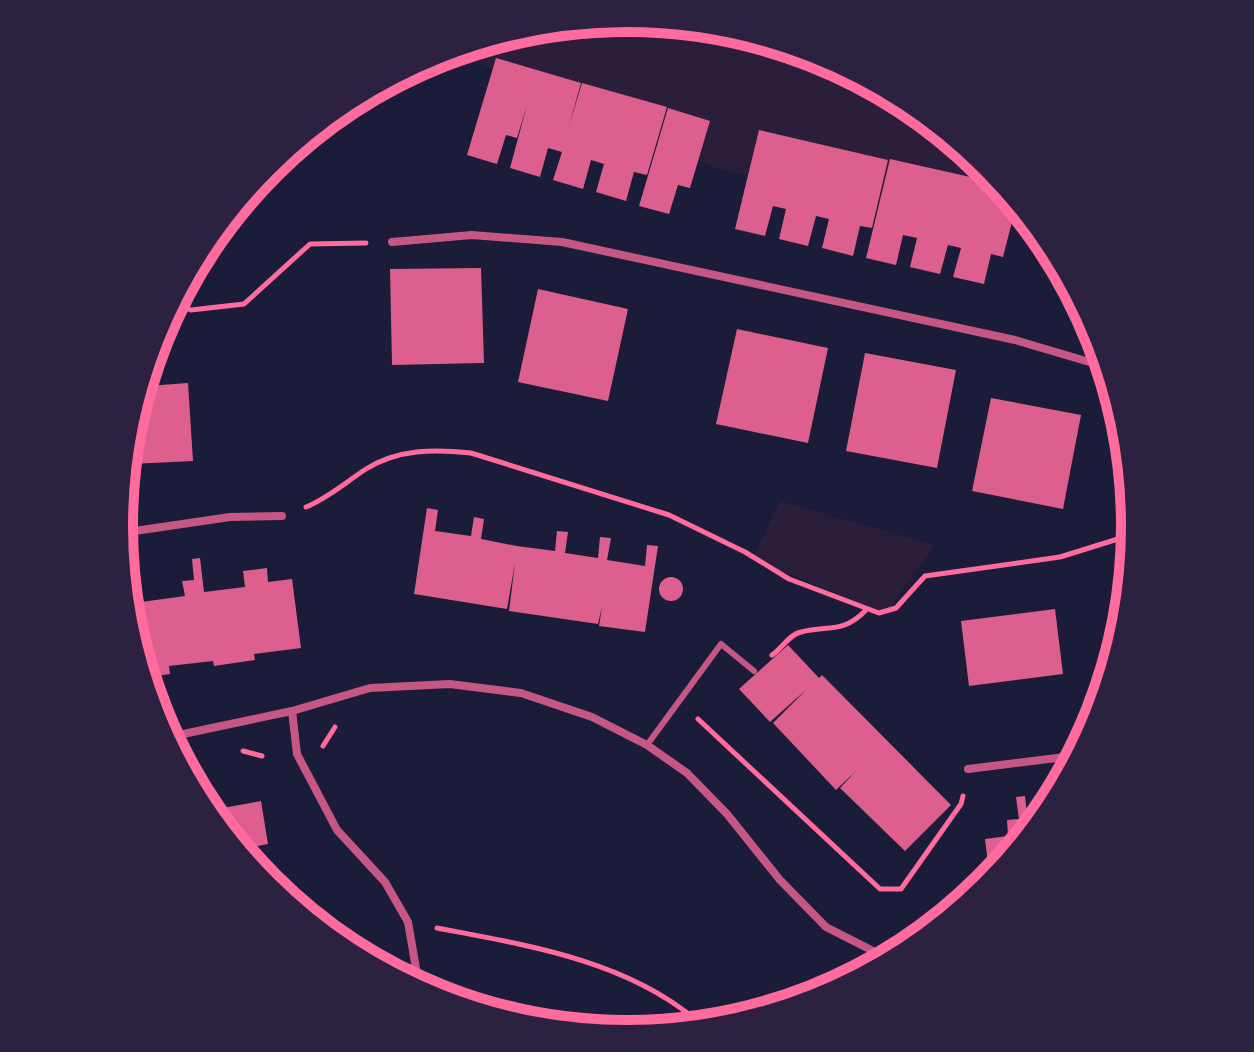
<svg xmlns="http://www.w3.org/2000/svg" width="1254" height="1052" font-family="Lora,serif">
<style>
.green{fill:#2a1e3b}
.building{fill:#dd5f8e}
.lines{fill:none;stroke-linecap:round;stroke-linejoin:round}
.path{stroke:#ff6b9d;stroke-width:5}
.service{stroke:#c65784;stroke-width:6}
.minor{stroke:#c65784;stroke-width:8}
.rim{fill:none;stroke:#ff6b9d;stroke-width:10}
</style>
<rect width="100%" height="100%" fill="#1b1b3a"/>
<!-- green -->
<g class="green">
<polygon points="627,18 822,57 987,167 1028,230 718,169 454,52"/>
<polygon points="780,501 935,545 886,613 752,559"/>
</g>
<!-- building -->
<g class="building">
<polygon points="496,58 581,83 569,126 582,83 667,107 647,175 634,172 626,201 596,192 604,164 591,160 583,189 553,180 562,152 548,148 540,177 510,168 527,105 517,138 506,135 497,164 467,155"/>
<polygon points="668,108 710,121 690,188 678,185 669,214 639,206"/>
<polygon points="759,130 888,160 872,228 860,226 853,256 822,248 829,219 816,216 808,246 779,239 786,209 773,206 765,236 735,229"/>
<polygon points="890,159 997,183 1015,210 1003,257 991,254 984,284 953,277 961,248 948,245 940,274 910,267 917,238 903,235 896,265 866,258"/>
<polygon points="481,268 484,363 392,365 390,269"/>
<polygon points="538,289 628,309 608,401 518,382"/>
<polygon points="737,329 828,348 808,443 716,424"/>
<polygon points="865,353 956,370 937,468 846,451"/>
<polygon points="188,383 193,461 131,464 147,386"/>
<polygon points="991,398 1081,415 1063,509 972,491"/>
<polygon points="427,508 438,510 435,531 471,536 474,517 484,519 481,539 517,546 555,551 557,531 568,532 565,553 598,558 600,537 611,538 607,560 645,566 647,545 658,546 645,632 599,626 602,607 598,624 509,611 515,563 507,609 414,594"/>
<polygon points="200,558 204,592 245,587 243,571 267,568 268,582 292,579 301,648 254,654 255,660 214,666 213,661 169,666 170,674 149,677 134,603 185,596 182,581 194,580 192,559"/>
<circle cx="671" cy="589" r="12"/>
<polygon points="1055,609 1063,674 969,686 961,621"/>
<polygon points="788,645 819,678 822,675 951,805 905,851 840,788 856,771 836,790 773,723 807,689 770,722 739,689"/>
<polygon points="1025,796 1028,823 990,880 985,839 1008,836 1007,820 1019,819 1016,797"/>
<polygon points="261,801 268,844 248,848 247,854 217,809"/>
</g>
<g class="lines">
<!-- path -->
<g class="path">
<polyline points="176,304 191,310 244,304 310,244 366,243"/>
<path d="M 306,507 C 328,498 346,482 366,469 C 398,449 434,449 471,453 L 669,515 L 745,552 L 789,579 L 879,613 L 896,608 L 925,576 L 1060,557 L 1118,539 L 1135,527"/>
<path d="M 772,655 C 781,649 790,634 801,632 C 829,625 843,634 866,610"/>
<polyline points="698,719 880,889 901,889 961,804 963,796"/>
<polyline points="323,746 335,727"/>
<polyline points="243,751 262,756"/>
<path d="M 437,928 C 526,945 625,960 696,1020"/>
</g>
<!-- service -->
<polyline class="service" points="647,745 721,644 754,671"/>
<!-- minor -->
<g class="minor">
<polyline points="392,242 472,235 562,242 1015,340 1103,366"/>
<polyline points="121,533 230,517 282,516"/>
<polyline points="292,711 297,754 337,830 385,882 408,922 419,986"/>
<polyline points="169,737 292,711 370,688 450,684 521,693 592,717 647,745 687,773 727,814 780,880 826,927 881,955"/>
<polyline points="968,769 1073,756"/>
</g>
</g>
<!-- crop -->
<path d="M0 0H1254V1052H0ZM133 526a494 494 0 1 1 988 0a494 494 0 1 1-988 0Z" fill="#2d2142" fill-rule="evenodd"/>
<path class="rim" d="M133 526a494 494 0 1 1 988 0a494 494 0 1 1-988 0Z"/>
</svg>
